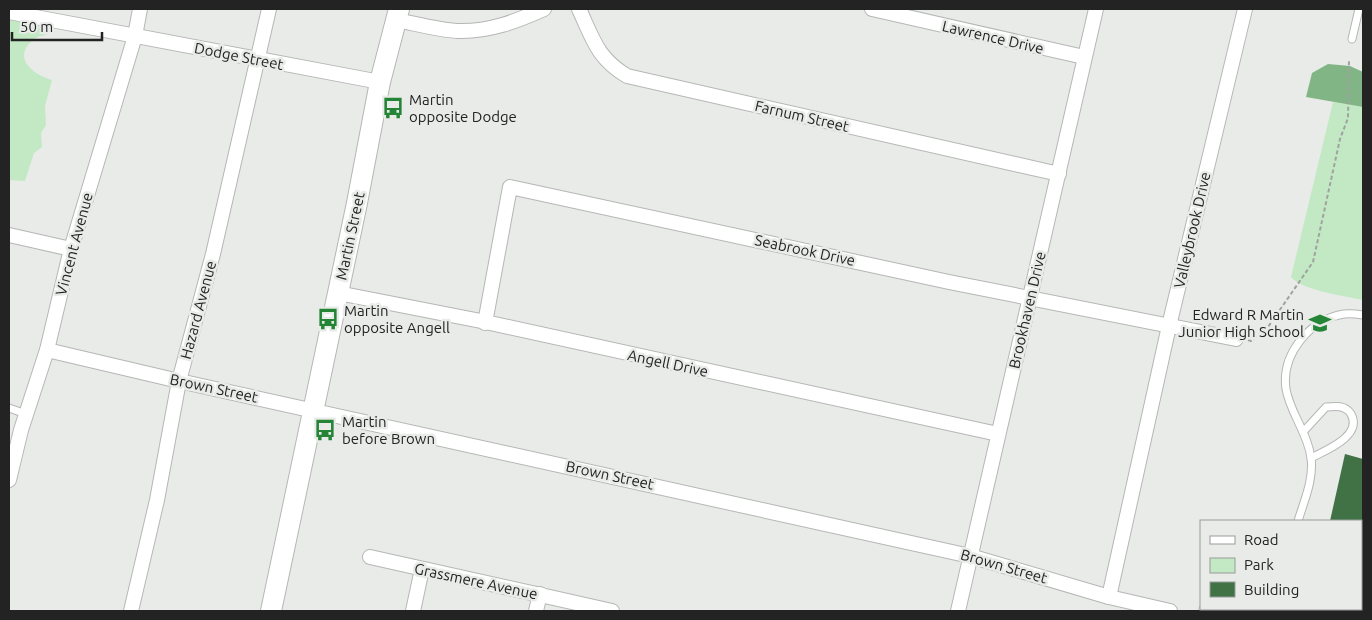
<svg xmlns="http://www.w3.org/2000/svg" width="1372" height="620" font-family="Ubuntu,sans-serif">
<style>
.green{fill:#c2e9c4}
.forest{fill:#82b585}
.building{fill:#417246}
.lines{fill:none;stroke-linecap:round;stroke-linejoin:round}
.lane-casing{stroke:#b5b7b5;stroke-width:9}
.street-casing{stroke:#b5b7b5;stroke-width:16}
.secondary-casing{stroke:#b5b7b5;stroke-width:22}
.path{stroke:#a0a2a0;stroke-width:2;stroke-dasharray:4 2.5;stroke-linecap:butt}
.lane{stroke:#fff;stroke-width:7}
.street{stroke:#fff;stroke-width:14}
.secondary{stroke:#fff;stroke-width:20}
.labels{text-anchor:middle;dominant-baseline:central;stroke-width:5;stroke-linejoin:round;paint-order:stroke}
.street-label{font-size:15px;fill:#232323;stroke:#e8ebe8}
.poi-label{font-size:15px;fill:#232323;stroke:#e8ebe8;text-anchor:start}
</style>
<rect width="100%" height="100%" fill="#e8ebe8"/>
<!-- green -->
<g class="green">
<path d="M 9,11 L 26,24 L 48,28 L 51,32 C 46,36 38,35 33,40 C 11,58 34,75 52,80 L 45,106 L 46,125 L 41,133 L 42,147 L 34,153 L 25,181 L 9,180 Z"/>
<path d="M 1333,102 L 1363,107 L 1363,300 C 1345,296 1301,290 1291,277 Z"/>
</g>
<!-- forest -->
<polygon class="forest" points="1328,64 1350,66 1363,72 1363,107 1306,97 1312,73"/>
<!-- building -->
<polygon class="building" points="1345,454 1363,459 1363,521 1330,521"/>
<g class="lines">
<!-- lane casing -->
<g class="lane-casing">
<g id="lane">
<polyline points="1352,39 1359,9"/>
<polyline points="9,408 26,414"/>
<path d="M 1303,432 L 1326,407 C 1336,406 1345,405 1351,414 C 1363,436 1326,450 1311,458"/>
<path d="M 1298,521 C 1304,501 1314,479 1311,458 C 1308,433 1290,413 1286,389 C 1281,354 1310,319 1344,314 C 1350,313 1357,314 1363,315"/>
<polyline points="1361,568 1363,569"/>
<polyline points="1203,611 1203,609"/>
</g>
</g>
<!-- street casing -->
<g class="street-casing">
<g id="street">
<path d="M 579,9 C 593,39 597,58 627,76 L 1059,174"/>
<polyline points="872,9 1084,57"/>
<polyline points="9,12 380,82"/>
<path d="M 397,20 C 417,24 438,30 458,31 C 489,32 517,21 544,9"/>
<polyline points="9,235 71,249"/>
<polyline points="338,293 481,321 998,434"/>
<polyline points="485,323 510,187 949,282 1236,339"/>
<polyline points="47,350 179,381 970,556 1109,597 1170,611"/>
<polyline points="9,480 21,430 47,350 71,249 135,36 140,9"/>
<polyline points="370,557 612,611"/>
<polyline points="1109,597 1169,326 1245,9"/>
<polyline points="131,611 157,500 179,381 213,254 269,9"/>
<polyline points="413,611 422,569"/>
<polyline points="536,611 540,594"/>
<polyline points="958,611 1096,9"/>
</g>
</g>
<!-- secondary casing -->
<g class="secondary-casing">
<polyline id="secondary" points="271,611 357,203 380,82 399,9"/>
</g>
<!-- path -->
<polyline class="path" points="1248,340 1251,341 1268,327 1313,262 1340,139 1348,118 1349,60"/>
<!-- lane -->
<use href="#lane" class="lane"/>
<!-- street -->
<use href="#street" class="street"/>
<!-- secondary -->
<use href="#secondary" class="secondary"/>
</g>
<!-- icons -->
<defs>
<g id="bus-bare" transform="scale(1.725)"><path d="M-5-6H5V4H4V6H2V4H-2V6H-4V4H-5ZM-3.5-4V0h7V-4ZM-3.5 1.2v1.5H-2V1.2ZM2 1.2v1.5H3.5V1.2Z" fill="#258537" stroke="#e8ebe8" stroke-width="2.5" paint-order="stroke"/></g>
<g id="school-bare" transform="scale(1.725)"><path d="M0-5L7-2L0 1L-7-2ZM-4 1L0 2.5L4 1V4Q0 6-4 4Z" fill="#258537" stroke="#e8ebe8" stroke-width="2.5" paint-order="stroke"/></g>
</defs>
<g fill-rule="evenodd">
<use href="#bus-bare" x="393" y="108"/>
<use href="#bus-bare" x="328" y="319"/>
<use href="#school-bare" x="1320" y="323"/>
<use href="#bus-bare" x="325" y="430"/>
</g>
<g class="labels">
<!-- street labels -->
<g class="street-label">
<text transform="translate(993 37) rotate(13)">Lawrence Drive</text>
<text transform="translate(239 56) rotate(11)">Dodge Street</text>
<text transform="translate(802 116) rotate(13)">Farnum Street</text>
<text transform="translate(1192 230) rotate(-77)">Valleybrook Drive</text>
<text transform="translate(350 236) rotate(-78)">Martin Street</text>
<text transform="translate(74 244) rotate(-75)">Vincent Avenue</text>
<text transform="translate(805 250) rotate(12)">Seabrook Drive</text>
<text transform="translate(198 310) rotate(-75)">Hazard Avenue</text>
<text transform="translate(1027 310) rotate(-77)">Brookhaven Drive</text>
<text transform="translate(668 363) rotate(12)">Angell Drive</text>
<text transform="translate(214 388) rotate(12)">Brown Street</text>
<text transform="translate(610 475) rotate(12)">Brown Street</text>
<text transform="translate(1004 566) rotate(16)">Brown Street</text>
<text transform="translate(476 581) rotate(12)">Grassmere Avenue</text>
</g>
<!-- poi labels -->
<g class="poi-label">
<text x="409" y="99">Martin<tspan x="409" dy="17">opposite Dodge</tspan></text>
<text x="344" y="310">Martin<tspan x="344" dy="17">opposite Angell</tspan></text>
<text x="1304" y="314" text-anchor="end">Edward R Martin<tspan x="1304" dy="17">Junior High School</tspan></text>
<text x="342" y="421">Martin<tspan x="342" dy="17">before Brown</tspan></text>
</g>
</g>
<!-- border -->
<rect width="1372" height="620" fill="none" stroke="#232323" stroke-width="20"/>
<!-- legend -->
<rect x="1200" y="520" width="162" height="90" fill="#e8ebe8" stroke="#999b99"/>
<rect x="1210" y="536" width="25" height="8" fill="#ffffff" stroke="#999b99"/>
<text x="1244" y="545" font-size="15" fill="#232323">Road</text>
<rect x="1210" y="558" width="25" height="15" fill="#c2e9c4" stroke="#999b99"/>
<text x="1244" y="570" font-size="15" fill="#232323">Park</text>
<rect x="1210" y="582" width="25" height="15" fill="#417246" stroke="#999b99"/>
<text x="1244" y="595" font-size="15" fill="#232323">Building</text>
<!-- scale -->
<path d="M12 32v8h90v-8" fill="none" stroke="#232323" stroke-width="2.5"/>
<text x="20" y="32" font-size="15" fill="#232323" stroke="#e8ebe8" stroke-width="4" paint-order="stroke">50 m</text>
</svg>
